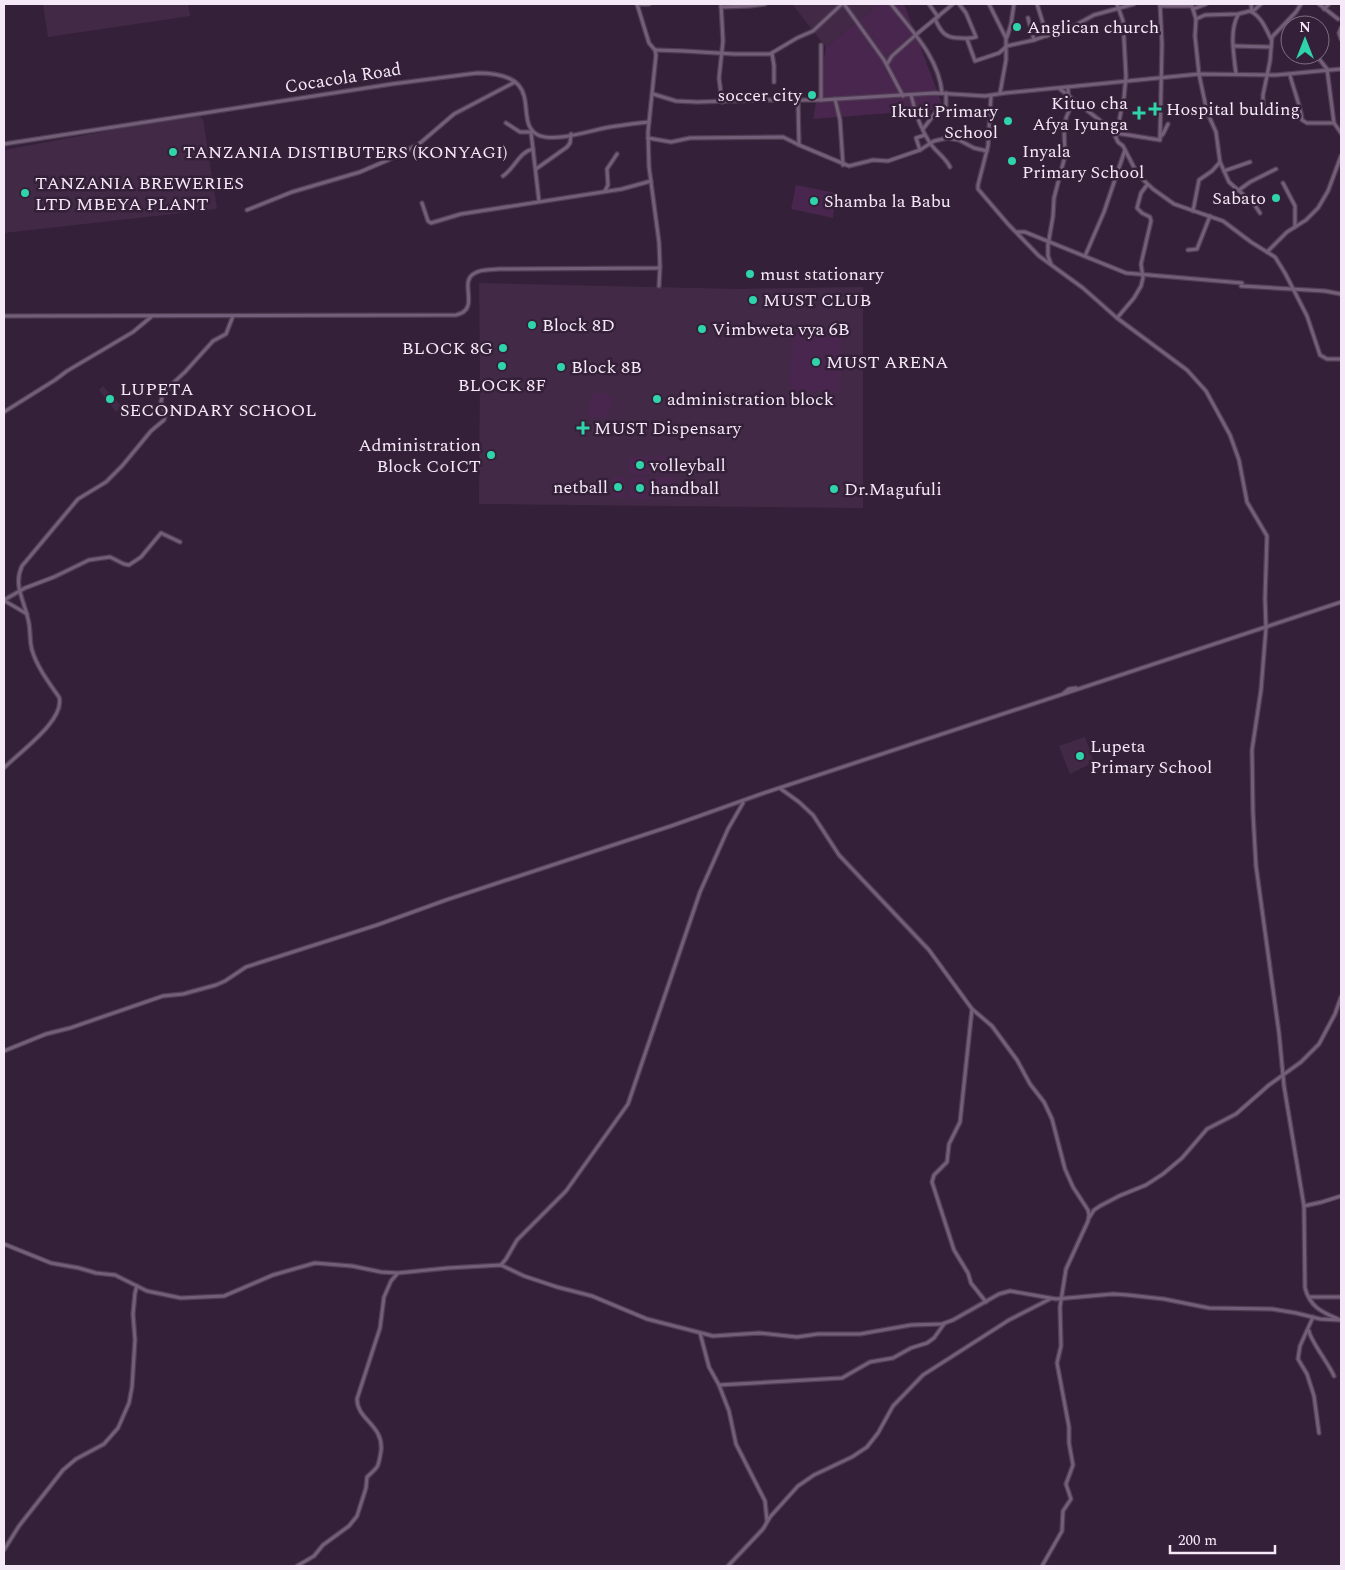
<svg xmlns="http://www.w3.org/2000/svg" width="1345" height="1570" font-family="Spectral,serif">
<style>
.built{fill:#422a47}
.green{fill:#48264e}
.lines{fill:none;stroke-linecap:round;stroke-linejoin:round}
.minor-casing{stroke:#4f3f53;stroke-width:5.5}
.minor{stroke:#755e79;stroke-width:3}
.poi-dot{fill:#2fd4aa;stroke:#342038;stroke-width:2}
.labels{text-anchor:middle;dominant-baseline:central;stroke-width:5;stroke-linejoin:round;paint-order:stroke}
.poi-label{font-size:18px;fill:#f5e8f7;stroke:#342038;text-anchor:start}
.street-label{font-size:18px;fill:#f5e8f7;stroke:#342038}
</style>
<rect width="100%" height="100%" fill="#342038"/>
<!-- built -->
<g class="built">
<polygon points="43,4 188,4 190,16 48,37"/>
<polygon points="792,4 879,4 826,47"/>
<polygon points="200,114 201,119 203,119 217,209 4,233 4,150"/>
<polygon points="479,283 738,289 863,287 863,508 479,504 480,363"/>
<polygon points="103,386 122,407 116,412 99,390"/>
<polygon points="1085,737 1094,762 1070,774 1059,746"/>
</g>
<!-- green -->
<g class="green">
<polygon points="879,4 904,4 944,109 813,119 826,47"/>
<polygon points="796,185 836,193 833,218 791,209"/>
<polygon points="842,331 841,392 790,391 791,333"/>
<polygon points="594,393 602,393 614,397 611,408 605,417 588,418 588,407"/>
<polygon points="676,455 676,474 655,474 655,456"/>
<polygon points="628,457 652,457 652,474 627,474"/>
<rect x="612" y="476" width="13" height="22"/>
<polygon points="629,476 652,477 652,499 628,498"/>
<polygon points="655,477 675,477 674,495 655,494"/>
</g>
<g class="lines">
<!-- minor casing -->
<g class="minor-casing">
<g id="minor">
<polyline points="637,4 649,4"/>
<polyline points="721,4 723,41 719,78 722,102"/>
<polyline points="844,4 884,60 903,96"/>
<path d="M 891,4 C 912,31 939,58 942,93"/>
<polyline points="929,4 938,17"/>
<polyline points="989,4 1006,38 1006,60 1000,93"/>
<polyline points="1037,4 1047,36"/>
<polyline points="1251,4 1252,12"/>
<polyline points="1319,4 1338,19"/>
<polyline points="1160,6 1192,6 1196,19 1195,36 1199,74 1207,112 1216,132 1220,162 1229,182 1254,204 1260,213"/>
<polyline points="721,7 749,6 765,4"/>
<polyline points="1193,9 1206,4"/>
<polyline points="1324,9 1329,4"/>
<polyline points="1252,12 1261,4"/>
<polyline points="1028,18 1034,40"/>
<path d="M 935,19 C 941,32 945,38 959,38 C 966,38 970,39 976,37 L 966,13 L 959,4"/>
<path d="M 1196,19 L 1205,15 L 1238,14 L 1250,11 C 1261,16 1266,29 1271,39"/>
<polyline points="1341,28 1339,33 1341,39"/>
<polyline points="1007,37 1011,24 1014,4"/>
<polyline points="967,39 975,61 999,53 1007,46 1034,40 1072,27 1094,15 1134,4"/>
<polyline points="1234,46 1271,47"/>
<polyline points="655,50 684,51 734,54 770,54 797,38 813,31 842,4"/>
<polyline points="772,53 774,66 774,82"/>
<polyline points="1316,55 1327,69 1334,123 1341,133"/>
<polyline points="887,64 892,56 918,33 953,4"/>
<path d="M 1236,74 C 1234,56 1229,31 1238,15"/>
<path d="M 1290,75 C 1293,88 1301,107 1302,120 L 1307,123 L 1334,123"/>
<polyline points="1060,89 1112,130 1118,142 1123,146 1138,175 1153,189 1174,204 1223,221 1251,242 1275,257 1285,273 1307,316 1320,355 1327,359 1341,359"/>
<polyline points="653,94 676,101 697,102 759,100 821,100 935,93 985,96 1005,93 1199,74 1276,75 1341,69"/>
<path d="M 911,95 C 915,112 920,128 930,143 C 936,152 945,157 950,167"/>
<path d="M 991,96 L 988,146 L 978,185 L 978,189 L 1008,224 L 1039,256 L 1083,288 L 1117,318 L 1187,370 L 1206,391 L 1230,435 L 1239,460 L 1247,502 L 1267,536 L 1265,598 L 1266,628 L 1261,690 L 1252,750 L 1253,813 L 1256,866 L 1279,1033 L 1284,1086 L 1304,1206 L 1305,1288 C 1310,1307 1322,1312 1338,1319"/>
<polyline points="835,99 840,120 843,165"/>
<polyline points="798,100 799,145"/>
<polyline points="821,100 821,45"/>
<polyline points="1263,112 1263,95 1270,61 1272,37 1296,12 1301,4"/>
<polyline points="506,123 520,132 531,132"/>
<polyline points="923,129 936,112 946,108 946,93"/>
<polyline points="531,132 539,201"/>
<polyline points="1116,133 1160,140 1160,137 1163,134 1168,124"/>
<polyline points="1116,136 1124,97 1126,76 1123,21 1117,4"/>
<polyline points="1160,137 1162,44 1160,4"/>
<polyline points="648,138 671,142 690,138 783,137 799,145 849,166 873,160 888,161 920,150 934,141 947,138 959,140 974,148 987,151"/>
<path d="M 4,144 L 392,84 L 477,73 C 550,73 511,121 538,135 C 555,143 592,130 610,127 C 623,125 636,123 649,122"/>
<polyline points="920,150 916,138 925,135"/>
<polyline points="536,169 567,147 570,143 571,134"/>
<polyline points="1224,171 1250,162"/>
<path d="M 503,176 C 515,168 519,152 533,149"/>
<polyline points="1283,183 1295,206 1295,227"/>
<polyline points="1239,190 1250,182 1276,169"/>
<polyline points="605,191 608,185 607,169 617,154"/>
<polyline points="422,203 428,221 431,223 461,214 622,189 651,181"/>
<polyline points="247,210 292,192 360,172 388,160 419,144 454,114 515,82"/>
<polyline points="1193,211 1199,180 1212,171 1220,162"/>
<polyline points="1017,232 1025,232 1126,273 1242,283"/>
<polyline points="1188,250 1197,249 1210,216"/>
<polyline points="1267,252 1287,232 1306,220 1318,208 1328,191 1341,156"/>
<polyline points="1085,256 1104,212 1125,150"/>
<polyline points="1051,264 1048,256 1048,245 1053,216 1054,198 1065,156 1064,129 1066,118 1069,111 1068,87"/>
<polyline points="659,286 660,267"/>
<polyline points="1241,286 1325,291 1341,294"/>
<path d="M 4,316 L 456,315 C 482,309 457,282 475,273 C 482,269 491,270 499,269 L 658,268 L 660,266 L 659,242 L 649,167 L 648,132 L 656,55 L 655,50 L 649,43 L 637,4"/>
<polyline points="1117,318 1134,298 1141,286 1143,278 1141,264 1151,221 1150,217 1142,213 1137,208 1141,193 1147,185"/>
<polyline points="4,412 55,380 67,371 133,332 151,317"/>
<polyline points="4,600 25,588 54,577 89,560 110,557 124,564 129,565 141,557 161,533 180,542"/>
<polyline points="5,601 27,614"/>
<polyline points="1064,693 1069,689 1076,688"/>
<path d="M 4,768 C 18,753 66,720 59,697 C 49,683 37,667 32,650 C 29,639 31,629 28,619 C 24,600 13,585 22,566 L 78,499 L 106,482 L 122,466 L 151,431 L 164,420 L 166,413 L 161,402 L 162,397 L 171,385 L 185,372 L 213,341 L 226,334 L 233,316"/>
<polyline points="781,789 799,802 813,815 839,855 929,950 972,1009 992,1026 1017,1060 1030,1084 1044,1102 1052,1119 1065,1169 1073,1187 1088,1210 1089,1215 1088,1221 1066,1269 1060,1307 1061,1346 1057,1363 1069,1427 1069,1443 1073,1465 1066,1484 1071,1499 1063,1511 1062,1531 1042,1566"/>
<polyline points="972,1009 960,1122 949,1144 947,1162 934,1175 932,1182 954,1250 968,1273 971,1283 986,1302"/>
<polyline points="4,1051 46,1034 70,1028 163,996 183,994 216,985 225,981 246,967 377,925 446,900 671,826 764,793 1341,602"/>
<polyline points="1304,1206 1322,1202 1341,1196"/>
<polyline points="1089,1218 1094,1210 1100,1206 1119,1196 1146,1185 1163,1174 1182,1158 1207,1129 1236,1114 1269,1085 1301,1062 1319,1044 1335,1014 1341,997"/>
<polyline points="4,1244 51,1263 79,1268 96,1273 115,1275 147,1291 181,1298 224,1296 273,1275 315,1263 352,1266 381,1272 398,1273 448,1268 501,1265 524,1276 557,1287 592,1296 647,1319 713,1336 759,1333 797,1337 818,1334 860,1334 911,1325 942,1324 953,1320 999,1294 1010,1291 1056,1299 1113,1294 1128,1295 1164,1299 1209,1308 1272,1309 1296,1313 1320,1319 1340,1320"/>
<polyline points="501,1265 506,1259 517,1240 566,1191 628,1104 700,892 728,829 743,803"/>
<polyline points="1309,1297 1341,1297"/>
<polyline points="1313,1317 1300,1346 1298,1359 1307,1374 1314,1396 1319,1433"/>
<path d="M 1309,1331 C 1310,1340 1329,1364 1334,1376"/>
<polyline points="700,1333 709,1367 719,1385 729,1411 736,1444 765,1501 767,1521"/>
<polyline points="719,1385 842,1378 870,1362 893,1358 911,1348 927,1343 934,1338 944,1324"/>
<polyline points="4,1550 19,1526 63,1470 76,1459 104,1444 118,1428 129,1403 132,1387 135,1340 133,1314 135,1293 137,1286"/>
<path d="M 297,1566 L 314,1556 L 323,1545 L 349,1526 L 357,1516 L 366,1488 L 367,1477 C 379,1466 378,1468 381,1451 C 384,1425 357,1420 357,1399 L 380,1328 L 384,1297 L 391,1281 L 397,1274"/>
<polyline points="728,1566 763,1529 770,1517 798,1486 814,1475 852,1457 867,1447 878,1433 893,1406 923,1375 1009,1320 1050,1299"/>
</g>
</g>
<!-- minor -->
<use href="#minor" class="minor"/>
</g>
<!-- markers -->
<g class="poi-dot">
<circle cx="1017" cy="27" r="5"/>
<circle cx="812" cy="95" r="5"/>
<path d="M1152.5 101.5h5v5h5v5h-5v5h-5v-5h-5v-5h5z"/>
<path d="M1136.5 105.5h5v5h5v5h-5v5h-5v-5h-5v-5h5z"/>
<circle cx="1008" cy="121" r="5"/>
<circle cx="173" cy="152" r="5"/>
<circle cx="1012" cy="161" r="5"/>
<circle cx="25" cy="193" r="5"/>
<circle cx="1276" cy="198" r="5"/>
<circle cx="814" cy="201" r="5"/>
<circle cx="750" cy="274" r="5"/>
<circle cx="753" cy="300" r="5"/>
<circle cx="532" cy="325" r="5"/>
<circle cx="702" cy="329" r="5"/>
<circle cx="503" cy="348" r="5"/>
<circle cx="816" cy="362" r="5"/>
<circle cx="502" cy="366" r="5"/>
<circle cx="561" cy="367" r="5"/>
<circle cx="110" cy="399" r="5"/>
<circle cx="657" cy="399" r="5"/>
<path d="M580.5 420.5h5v5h5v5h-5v5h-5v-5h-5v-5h5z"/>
<circle cx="491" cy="455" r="5"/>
<circle cx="640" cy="465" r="5"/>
<circle cx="618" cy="487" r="5"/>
<circle cx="640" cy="488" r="5"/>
<circle cx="834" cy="489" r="5"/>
<circle cx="1080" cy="756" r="5"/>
</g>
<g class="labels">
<!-- poi labels -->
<g class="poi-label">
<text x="1027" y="27">Anglican church</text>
<text x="802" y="95" text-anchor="end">soccer city</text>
<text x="1128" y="103" text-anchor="end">Kituo cha<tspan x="1128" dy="21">Afya Iyunga</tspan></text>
<text x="1166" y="109">Hospital bulding</text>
<text x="998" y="111" text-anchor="end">Ikuti Primary<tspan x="998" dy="21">School</tspan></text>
<text x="1022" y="151">Inyala<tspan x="1022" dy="21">Primary School</tspan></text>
<text x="183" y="152">TANZANIA DISTIBUTERS (KONYAGI)</text>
<text x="35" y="183">TANZANIA BREWERIES<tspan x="35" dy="21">LTD MBEYA PLANT</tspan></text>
<text x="1266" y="198" text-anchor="end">Sabato</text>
<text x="824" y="201">Shamba la Babu</text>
<text x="760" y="274">must stationary</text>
<text x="763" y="300">MUST CLUB</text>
<text x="542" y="325">Block 8D</text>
<text x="712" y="329">Vimbweta vya 6B</text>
<text x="493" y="348" text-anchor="end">BLOCK 8G</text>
<text x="826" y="362">MUST ARENA</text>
<text x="571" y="367">Block 8B</text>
<text x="502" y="385" text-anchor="middle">BLOCK 8F</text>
<text x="120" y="389">LUPETA<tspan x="120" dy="21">SECONDARY SCHOOL</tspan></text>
<text x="667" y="399">administration block</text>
<text x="594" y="428">MUST Dispensary</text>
<text x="481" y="445" text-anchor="end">Administration<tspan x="481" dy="21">Block CoICT</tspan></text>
<text x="650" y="465">volleyball</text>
<text x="608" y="487" text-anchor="end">netball</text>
<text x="650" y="488">handball</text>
<text x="844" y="489">Dr.Magufuli</text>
<text x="1090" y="746">Lupeta<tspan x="1090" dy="21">Primary School</tspan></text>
</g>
<!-- street labels -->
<g class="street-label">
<text transform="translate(343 78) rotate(-9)">Cocacola Road</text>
</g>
</g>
<!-- border -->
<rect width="1345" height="1570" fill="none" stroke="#f5e8f7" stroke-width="10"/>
<!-- north arrow -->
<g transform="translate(1305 40)"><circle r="24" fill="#342038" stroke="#817084"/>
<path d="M0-4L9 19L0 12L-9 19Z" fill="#2fd4aa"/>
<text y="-8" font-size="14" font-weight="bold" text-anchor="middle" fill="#f5e8f7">N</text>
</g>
<!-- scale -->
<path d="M1170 1545v8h105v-8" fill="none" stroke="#f5e8f7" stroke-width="2.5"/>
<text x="1178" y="1545" font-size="15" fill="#f5e8f7" stroke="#342038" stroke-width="4" paint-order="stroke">200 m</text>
</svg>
